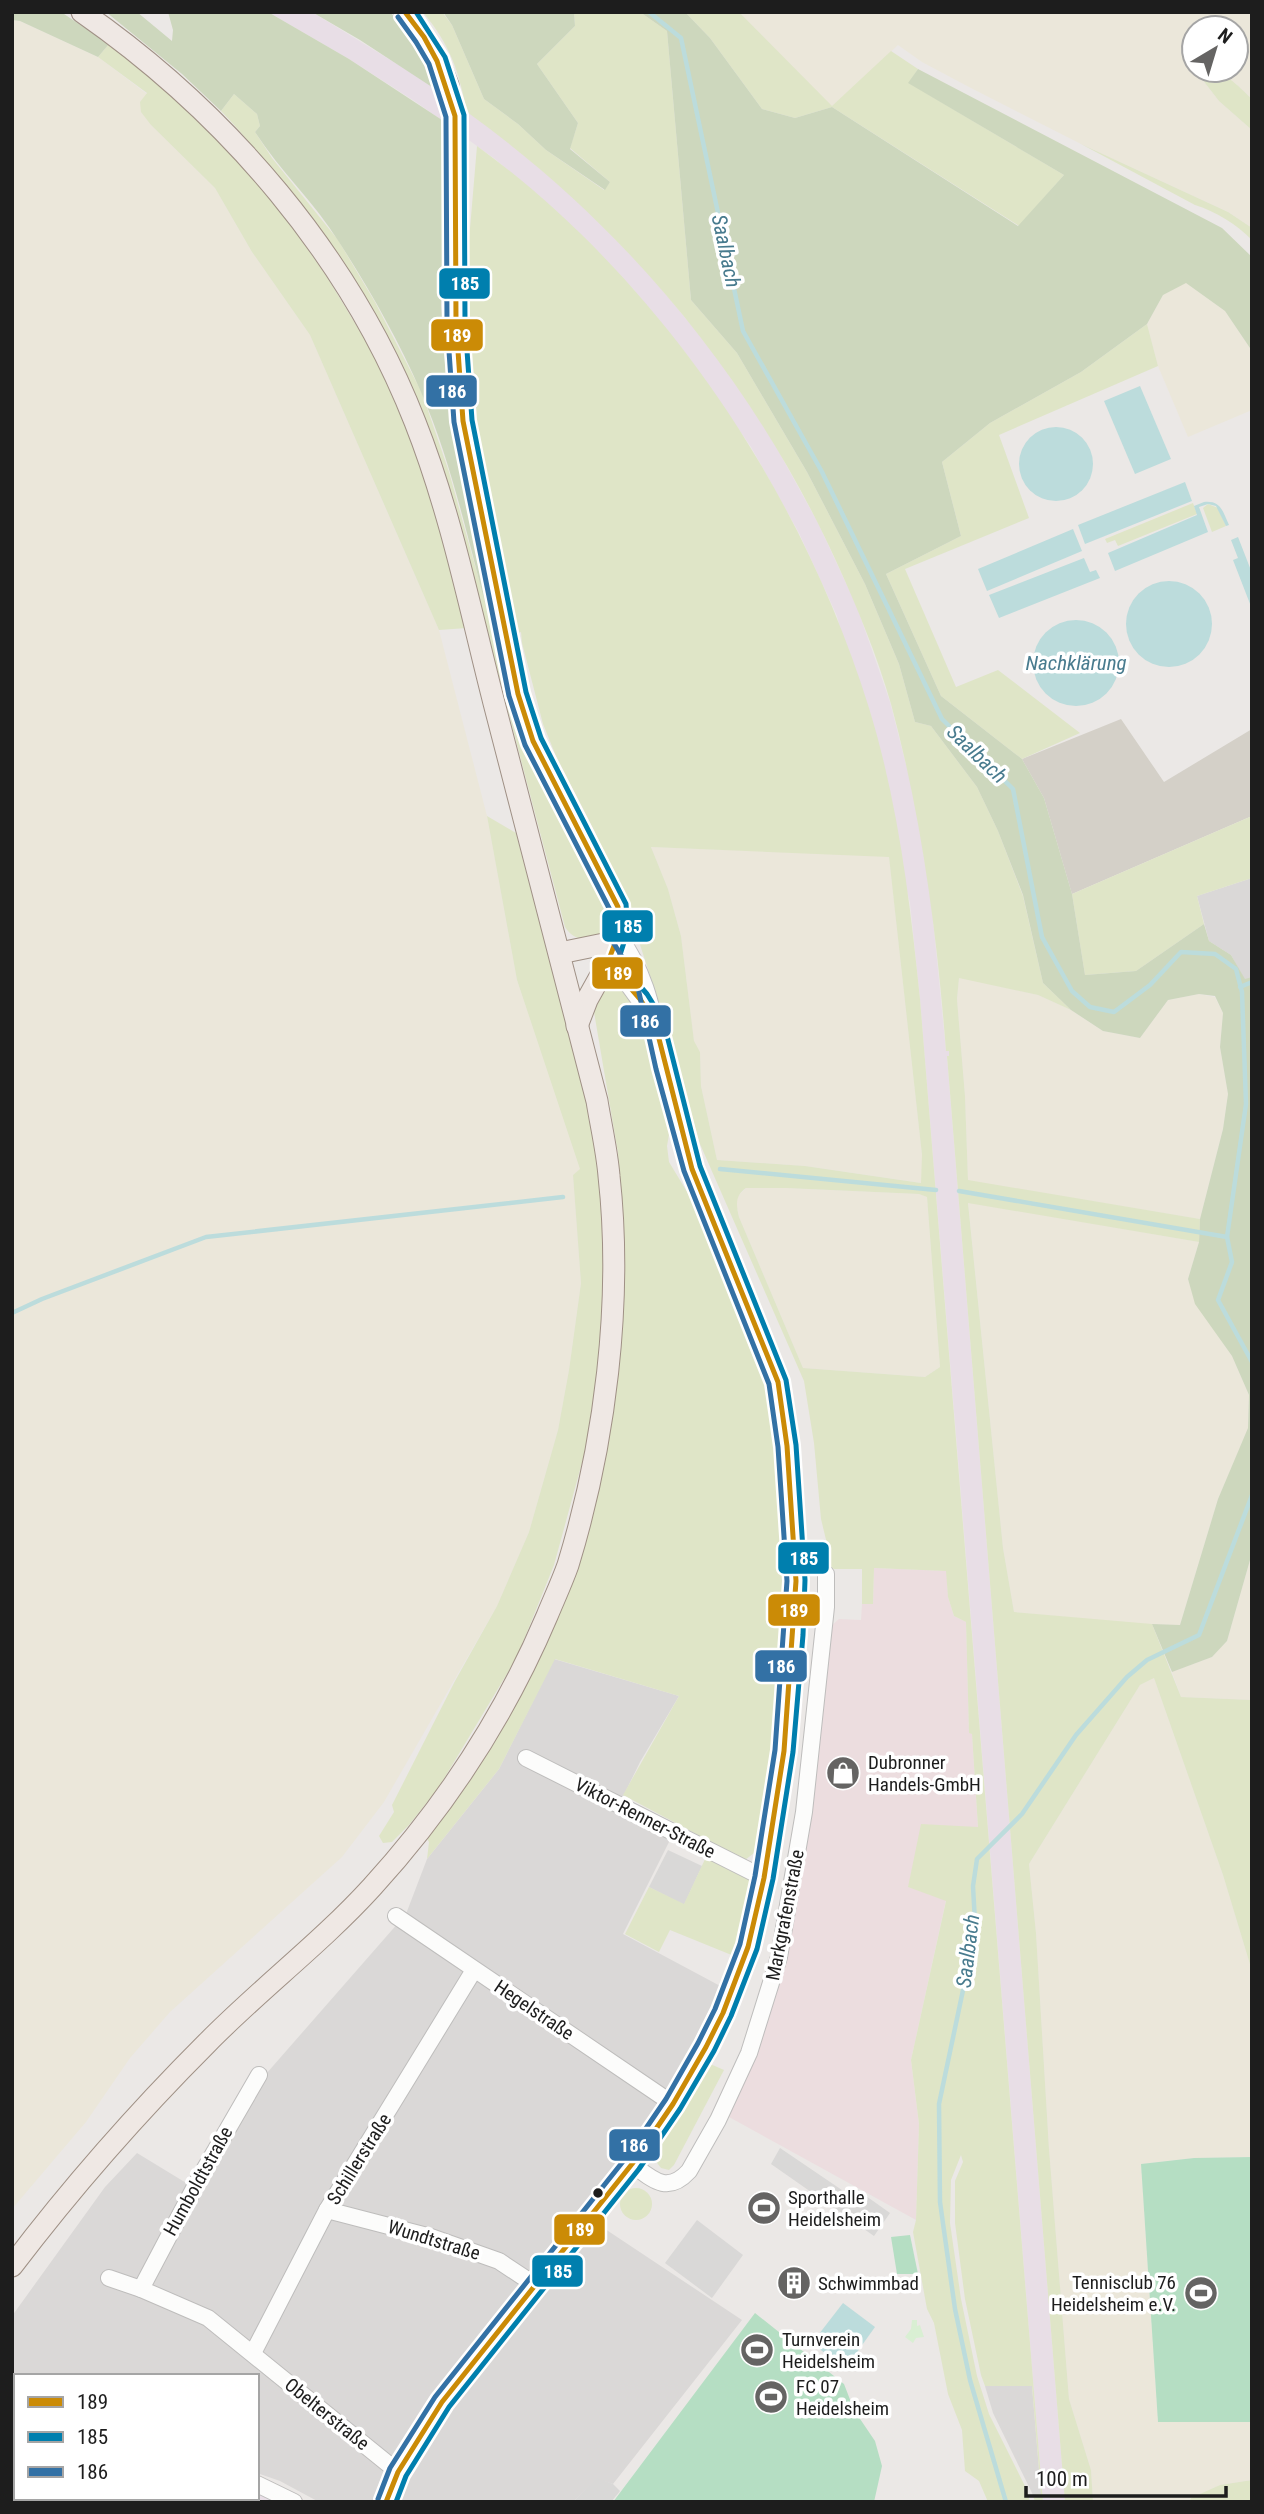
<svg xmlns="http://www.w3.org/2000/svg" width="1264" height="2514" font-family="'Roboto Condensed',sans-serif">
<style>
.residential{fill:#dad8d7}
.commercial{fill:#ecdddf}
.industrial{fill:#e8dee6}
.religious{fill:#d9d8d7}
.construction{fill:#d4d0c8}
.farmland{fill:#ebe7da}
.grass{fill:#dfe5c7;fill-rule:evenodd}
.forest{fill:#cdd7bd}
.park{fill:#d9efd3}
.pitch{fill:#b5dec3}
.water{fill:#bcdcdc}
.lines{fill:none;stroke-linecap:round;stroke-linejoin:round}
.stream{stroke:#bcdcdc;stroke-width:4.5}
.minor-casing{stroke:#bebdbc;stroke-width:18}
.major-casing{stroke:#9f9085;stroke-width:23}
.minor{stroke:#fcfcfb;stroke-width:16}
.major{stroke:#efe8e4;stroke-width:21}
.bus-1-casing{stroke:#fff;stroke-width:10}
.bus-2-casing{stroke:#fff;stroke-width:10}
.bus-3-casing{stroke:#fff;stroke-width:10}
.bus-1{stroke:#cb8b06;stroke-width:5}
.bus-2{stroke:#007fae;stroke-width:5}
.bus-3{stroke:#3371a5;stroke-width:5}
.bus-dot{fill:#1d1d1d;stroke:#fff;stroke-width:2.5}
.labels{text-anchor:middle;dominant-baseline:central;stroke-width:7;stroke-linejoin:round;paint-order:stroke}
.poi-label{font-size:19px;fill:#1d1d1d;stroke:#fff;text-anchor:start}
.street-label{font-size:19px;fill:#1d1d1d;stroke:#fff}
.water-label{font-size:21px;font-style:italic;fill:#487b8e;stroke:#fff}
.line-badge{stroke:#fff;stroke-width:2.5}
.badge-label{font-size:19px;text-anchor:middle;font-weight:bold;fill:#fff}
</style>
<rect width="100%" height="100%" fill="#ebe8e6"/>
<!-- residential -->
<g class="residential">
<polygon points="1252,878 1252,977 1245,980 1231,955 1209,941 1197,896"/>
<polygon points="554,1659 679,1696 640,1762 617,1809 672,1836 623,1934 724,1988 656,2110 581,2213 742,2320 613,2484 597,2479 573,2502 319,2502 280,2481 257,2473 257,2376 16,2376 16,2498 224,2498 223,2502 73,2502 57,2499 56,2502 12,2502 12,2316 105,2187 137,2153 201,2192 266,2074 406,1914 427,1859 499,1769"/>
<polygon points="985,2386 1032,2386 1041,2494 1033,2495 993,2413"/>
</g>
<!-- commercial -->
<polygon class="commercial" points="874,1568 947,1571 948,1597 954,1616 966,1622 969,1732 972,1734 978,1828 908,1886 946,1900 911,2060 919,2124 916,2220 729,2117 757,2053 786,1959 812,1812 831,1626 839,1619 861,1620 862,1604 873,1604"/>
<!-- industrial -->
<g class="industrial">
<polygon points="268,12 312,12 428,83 508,141 580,203 650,275 719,359 769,434 818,523 857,607 890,702 915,800 931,899 946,1051 949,1051 949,1056 947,1057 1065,2502 1043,2502 959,1471 920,999 910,903 837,616 799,533 751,447 688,356 634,290 565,220 495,159 416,102 349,59"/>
<polygon points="257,2491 280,2502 227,2502 229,2498 257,2498"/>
</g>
<!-- religious -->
<g class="religious">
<polygon points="668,1850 702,1866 684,1905 649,1887"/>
<polygon points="780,2148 861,2203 866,2196 890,2213 874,2236 771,2164"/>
<polygon points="697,2220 743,2255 712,2298 665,2263"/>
<polygon points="597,2478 613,2484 620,2491 611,2502 573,2502"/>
</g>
<!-- construction -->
<polygon class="construction" points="1121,719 1164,782 1252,729 1252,816 1072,894 1044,798 1022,759"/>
<!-- farmland -->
<g class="farmland">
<polygon points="739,12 1252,12 1252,99 1236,84 1216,70 1236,70 1236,28 1194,28 1194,54 1188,51 1183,55 1219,101 1252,130 1252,228 1228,212 1081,144 969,87 922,62 898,45 832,107"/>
<polygon points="12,20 20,21 98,57 147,94 151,125 215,188 252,252 310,335 439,630 487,816 517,980 581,1169 573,1175 581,1283 569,1370 558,1430 529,1532 497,1606 384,1802 342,1857 170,2012 130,2058 86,2122 12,2209"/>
<polygon points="1185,282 1225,311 1252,351 1252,410 1188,437 1158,366 1147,324 1163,295"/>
<polygon points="651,847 889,856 922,1155 922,1183 805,1166 717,1160 701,1086 700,1052 694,1042 681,936 668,889"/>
<polygon points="959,977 1038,995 1071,1010 1103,1031 1140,1038 1168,1000 1199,994 1215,997 1223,1013 1220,1047 1228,1094 1223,1129 1200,1219 968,1181 965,1096 957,999"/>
<polygon points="746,1188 786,1188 919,1194 927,1197 940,1367 925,1377 803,1368 739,1217 736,1204 737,1197"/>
<polygon points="968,1202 1199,1242 1188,1279 1196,1304 1232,1356 1249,1395 1248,1429 1218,1499 1180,1625 1137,1624 1014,1612 1003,1548"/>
<polygon points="1252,1553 1252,1700 1181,1697 1172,1672 1212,1657 1227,1641"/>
<polygon points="1154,1678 1223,1875 1252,1971 1252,2157 1194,2158 1141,2164 1158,2422 1252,2422 1252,2480 1220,2485 1191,2498 1189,2502 1093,2502 1091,2470 1069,2399 1049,2149 1036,1933 1029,1864 1140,1685"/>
</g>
<!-- grass -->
<g class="grass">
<path d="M 423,12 L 442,12 L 452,25 L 484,99 L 518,124 L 546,150 L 604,190 L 610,182 L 570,148 L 578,123 L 537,64 L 575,26 L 574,12 L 640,12 L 667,31 L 691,300 L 737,353 L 807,472 L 865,584 L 899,664 L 915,722 L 931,726 L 977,787 L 998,831 L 1023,896 L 1043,983 L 1071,1010 L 1038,995 L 959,978 L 957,999 L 965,1096 L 968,1180 L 1200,1219 L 1199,1242 L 968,1203 L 1003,1548 L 1014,1612 L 1152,1624 L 1181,1697 L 1252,1700 L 1252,1971 L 1223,1875 L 1154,1678 L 1140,1685 L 1029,1864 L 1036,1933 L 1049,2149 L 1069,2399 L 1091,2470 L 1093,2502 L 1065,2502 L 947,1056 L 949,1056 L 949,1051 L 946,1051 C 937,934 922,818 891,704 C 877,655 857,607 836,561 C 754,382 627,227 467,112 C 458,69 451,47 423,12 Z"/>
<polygon points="685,12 739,12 832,106 891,51 918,69 909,83 1064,175 1019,226 832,107 795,118 762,109 710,38"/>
<polygon points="109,44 161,84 224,139 287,219 327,277 381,366 424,466 467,628 439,630 310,335 252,252 215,188 151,125 141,112 140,102 147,93 98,57"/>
<path d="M 1195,70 C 1224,70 1231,79 1252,99 L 1252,130 L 1219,101 Z"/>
<path d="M 234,94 L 257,114 L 260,126 L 255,132 L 272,158 L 338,240 L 375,302 L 422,393 L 449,472 L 486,605 L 448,404 L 451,405 L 518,725 L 602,900 L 608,925 L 602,935 C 585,940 575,942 565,927 L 454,506 L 417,400 L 381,330 L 273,171 C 255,150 240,130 221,111 Z"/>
<path d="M 1081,144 L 1228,212 L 1252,228 L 1252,240 C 1236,224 1217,212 1195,205 Z"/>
<path d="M 477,146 C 661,280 802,491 869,708 C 898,802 910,901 920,999 L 1043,2502 L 1035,2502 L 1033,2495 L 1041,2494 L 1032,2386 L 985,2386 L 981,2375 L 965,2299 L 955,2223 L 955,2181 L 963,2162 L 961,2155 L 951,2180 L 950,2223 L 961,2299 L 977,2376 L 989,2414 L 1027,2490 L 1030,2502 L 988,2502 L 979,2481 L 965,2471 L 962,2430 L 948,2394 L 934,2323 L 927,2309 L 913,2232 L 916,2220 L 919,2124 L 911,2060 L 946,1901 L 908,1887 L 921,1824 L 978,1827 L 972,1734 L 969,1733 L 966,1622 L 954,1616 L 948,1597 L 946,1571 L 874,1568 L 873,1604 L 862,1604 L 862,1569 L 834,1569 L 829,1566 L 828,1548 L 821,1519 L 814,1443 L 804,1381 L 700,1144 L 658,1000 L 630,914 L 595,832 L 556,756 L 543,724 L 522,643 L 521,632 L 514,635 L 485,491 L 462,323 ZM 651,847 L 889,857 L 922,1155 L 921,1183 L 805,1166 L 717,1160 L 701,1086 L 700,1052 L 694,1041 L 681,936 L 668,889 ZM 746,1188 L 786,1188 L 919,1194 L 927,1197 L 940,1367 L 925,1377 L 803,1368 L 739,1217 C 736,1204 735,1196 746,1188 Z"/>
<polygon points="1147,324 1158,366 999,435 1029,518 905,569 956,687 998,670 1080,733 1022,759 941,696 886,574 961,536 942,462 990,423 1081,372"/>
<polygon points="1193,503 1197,514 1118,546 1115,540 1107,543 1105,539"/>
<polygon points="1208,504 1218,508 1226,526 1212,532 1203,508"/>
<polygon points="487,816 516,833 590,1115 600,1187 606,1257 600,1372 586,1448 554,1565 517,1657 439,1787 409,1825 392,1842 383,1843 379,1836 394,1812 392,1805 455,1681 497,1606 529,1532 558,1430 569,1370 581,1283 573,1175 580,1169 517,980"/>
<polygon points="1252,816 1252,878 1197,896 1204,924 1136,971 1085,975 1072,894"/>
<path d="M 617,987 C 629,993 636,1006 641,1018 L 670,1129 L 667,1146 L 669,1162 L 692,1200 L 724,1272 L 763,1362 L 775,1407 L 782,1464 L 789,1581 L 778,1744 L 763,1841 L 758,1850 L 745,1860 L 623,1795 L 679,1696 L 555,1659 L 499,1769 L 427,1859 L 429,1842 L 426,1837 L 571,1574 L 620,1194 L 618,1153 L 594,1012 L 595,1000 L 605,988 Z"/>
<polygon points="707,1855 752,1878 747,1908 734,1956 670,1930 659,1952 625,1934 649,1887 684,1904"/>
<polygon points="708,2063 724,2070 674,2165 669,2170 661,2168 654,2159 655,2149"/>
<circle cx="636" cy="2204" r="16"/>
<polygon points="1252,2480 1252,2502 1189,2502 1191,2498 1220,2485"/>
</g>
<!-- forest -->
<g class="forest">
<polygon points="12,12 61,12 109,44 98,57 20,21 12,20"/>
<path d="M 106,12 L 137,12 L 172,41 L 173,30 L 168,12 L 268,12 L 349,59 L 445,122 L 441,306 L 448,404 L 489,618 C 469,544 452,463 421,392 C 399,341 370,290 339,242 C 315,203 280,171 255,132 L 260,126 L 257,114 L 234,94 L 221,111 L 182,74 Z"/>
<path d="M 312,12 L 390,12 C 412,35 427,62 438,91 L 360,40 Z"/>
<polygon points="443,12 574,12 575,26 537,64 578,123 570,149 610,182 605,190 546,150 518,124 484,99 452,25"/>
<polygon points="640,12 685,12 710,38 762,109 795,118 832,107 1018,226 1064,175 908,83 918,69 1222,228 1252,257 1252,351 1225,311 1186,283 1163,295 1147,324 1081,372 990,423 942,462 961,536 886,574 941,696 1022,759 1044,798 1072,894 1085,975 1136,971 1204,924 1209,941 1231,955 1245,979 1252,977 1252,1553 1227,1641 1212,1657 1172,1672 1152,1624 1180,1625 1218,1499 1248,1428 1249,1395 1232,1356 1195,1304 1188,1279 1199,1242 1200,1219 1223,1129 1228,1094 1220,1047 1223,1013 1215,996 1199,994 1168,1000 1140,1038 1103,1031 1071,1010 1043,983 1023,895 998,831 977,787 931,726 915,722 899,664 865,584 807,472 737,353 691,300 667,31"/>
</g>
<!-- park -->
<polygon class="park" points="912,2320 917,2320 917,2326 920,2325 924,2337 916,2338 913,2343 905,2337 911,2329"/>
<!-- pitch -->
<g class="pitch">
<polygon points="1252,2157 1252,2422 1158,2422 1141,2164 1194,2158"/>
<polygon points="910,2235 918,2274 897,2274 891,2237"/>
<polygon points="755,2313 844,2384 854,2410 875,2441 882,2466 874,2502 613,2502"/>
</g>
<!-- water -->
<g class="water">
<polygon points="1140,386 1171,459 1135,474 1104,401"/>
<circle cx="1056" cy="464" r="37"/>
<polygon points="1185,482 1192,501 1085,544 1078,525"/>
<path d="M 1204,502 C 1221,500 1223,512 1229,525 L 1226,526 L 1216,506 L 1208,504 L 1199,507 L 1208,532 L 1115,571 L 1108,553 L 1197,515 L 1194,506 Z"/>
<polygon points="1073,529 1082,551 987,591 978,569"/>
<polygon points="1238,537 1252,573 1252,609 1233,560 1238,558 1231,540"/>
<polygon points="1084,558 1090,572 1096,570 1100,578 999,618 989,595"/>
<circle cx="1169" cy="624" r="43"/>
<circle cx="1076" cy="663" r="43"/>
<polygon points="843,2303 875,2327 845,2369 812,2343"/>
</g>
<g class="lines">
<!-- stream -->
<g class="stream">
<polyline points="649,12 681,38 743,331 822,472 942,719 1013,789 1042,937 1072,991 1090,1007 1114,1012 1150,985 1181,952 1215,954 1236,969 1242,992 1246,1104 1227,1237 1232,1262 1218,1300 1252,1362"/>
<polyline points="1240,987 1252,982"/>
<polyline points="720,1169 936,1190"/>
<polyline points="959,1191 1227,1237"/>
<polyline points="12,1313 42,1299 206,1237 563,1197"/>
<polyline points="1006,2502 970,2380 955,2309 940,2202 939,2104 970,1957 975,1922 973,1886 977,1859 1022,1814 1076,1735 1127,1677 1147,1660 1199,1635 1252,1495"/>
</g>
<!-- minor casing -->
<g class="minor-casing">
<g id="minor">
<polyline points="608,962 619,972 648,1012"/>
<polyline points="526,1758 764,1878"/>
<polyline points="396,1916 673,2104"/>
<path d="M 632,2164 C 652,2179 667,2195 689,2171 L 718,2120 L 749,2053 L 779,1957 L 804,1812 L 826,1607 L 826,1574"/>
<polyline points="327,2210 431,2237 499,2261 535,2285"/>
<polyline points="109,2278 141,2289 208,2318 398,2472"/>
<polyline points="141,2289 200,2177 259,2075"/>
<polyline points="253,2353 327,2210 474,1970"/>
<polyline points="12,2429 16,2430"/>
<polyline points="257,2484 294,2502"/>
<path d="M 386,2502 C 421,2419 480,2352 537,2283 C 599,2208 661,2132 707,2046 C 745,1973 761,1895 774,1815 C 791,1707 799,1600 790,1490 C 788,1454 787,1413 777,1379 C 755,1308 717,1242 693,1171 C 680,1137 672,1099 664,1063 C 653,1015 648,976 618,935"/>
</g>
</g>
<!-- major casing -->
<g class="major-casing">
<g id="major">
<polyline points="405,12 437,58 448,85"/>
<polyline points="456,143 456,323 463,421 518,694 533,741 566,809 602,873 620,917 618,935 612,955 587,1000 577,1026"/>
<polyline points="560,953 604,944 618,935"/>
<path d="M 12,2266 C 72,2187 137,2113 207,2043 C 260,1989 321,1943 372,1887 C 445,1807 505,1715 547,1616 C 554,1599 562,1582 568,1565 C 605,1444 623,1302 609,1176 C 607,1151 601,1126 597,1101 C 562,969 529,836 494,703 C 470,609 451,513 415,422 C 350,256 227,113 82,12"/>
</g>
</g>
<!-- minor -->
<use href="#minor" class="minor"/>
<!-- major -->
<use href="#major" class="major"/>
<!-- bus-1 casing -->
<g class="bus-1-casing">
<polyline id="bus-1" points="386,2502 398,2472 442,2402 632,2164 673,2104 706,2047 723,2013 748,1947 764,1878 784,1751 796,1581 787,1446 778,1382 692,1169 655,1023 640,999 608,962 618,935 618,907 533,741 518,694 463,421 456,323 455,116 437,61 424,37 405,12"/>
</g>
<!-- bus-2 casing -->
<g class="bus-2-casing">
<polyline id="bus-2" points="396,2502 406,2476 449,2407 639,2169 680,2109 714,2051 731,2016 757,1949 773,1879 793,1752 803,1635 805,1580 796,1445 786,1380 700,1166 663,1020 647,994 618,961 628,930 626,904 541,738 526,692 472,420 465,323 464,115 445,57 416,12"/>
</g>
<!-- bus-3 casing -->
<g class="bus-3-casing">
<polyline id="bus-3" points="378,2499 390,2468 435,2397 625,2159 666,2099 698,2043 715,2009 740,1944 755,1876 775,1750 787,1581 778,1447 769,1384 684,1171 656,1069 638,988 627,965 610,937 610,910 525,745 509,696 454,422 447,323 446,117 429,64 416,42 398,17"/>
</g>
<!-- bus-1 -->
<use href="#bus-1" class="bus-1"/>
<!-- bus-2 -->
<use href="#bus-2" class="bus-2"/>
<!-- bus-3 -->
<use href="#bus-3" class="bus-3"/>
</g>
<!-- icons -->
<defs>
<g id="shop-disc" transform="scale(1.75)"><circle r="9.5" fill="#656463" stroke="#fff"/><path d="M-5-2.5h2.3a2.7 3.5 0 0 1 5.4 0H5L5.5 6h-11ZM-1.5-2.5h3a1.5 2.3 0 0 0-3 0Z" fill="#fff"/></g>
<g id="stadium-disc" transform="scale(1.75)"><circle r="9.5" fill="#656463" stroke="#fff"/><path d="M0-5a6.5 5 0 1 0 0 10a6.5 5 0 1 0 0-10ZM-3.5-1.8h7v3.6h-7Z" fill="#fff"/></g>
<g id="building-disc" transform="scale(1.75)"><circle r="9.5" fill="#656463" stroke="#fff"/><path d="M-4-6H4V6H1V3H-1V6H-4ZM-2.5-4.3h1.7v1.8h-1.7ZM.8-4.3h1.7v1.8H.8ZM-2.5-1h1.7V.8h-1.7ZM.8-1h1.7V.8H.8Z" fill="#fff"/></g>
</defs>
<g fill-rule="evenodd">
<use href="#shop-disc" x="843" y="1773"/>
<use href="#stadium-disc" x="764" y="2208"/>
<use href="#building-disc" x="794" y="2283"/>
<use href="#stadium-disc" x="1201" y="2293"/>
<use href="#stadium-disc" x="757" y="2350"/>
<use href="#stadium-disc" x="771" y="2397"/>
</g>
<!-- markers -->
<circle class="bus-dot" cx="598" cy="2193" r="6"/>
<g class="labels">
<!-- poi labels -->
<g class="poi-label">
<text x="868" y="1762">Dubronner<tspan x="868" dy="22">Handels-GmbH</tspan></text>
<text x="788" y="2197">Sporthalle<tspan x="788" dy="22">Heidelsheim</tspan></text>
<text x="1176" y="2282" text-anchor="end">Tennisclub 76<tspan x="1176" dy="22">Heidelsheim e.V.</tspan></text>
<text x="818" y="2283">Schwimmbad</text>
<text x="782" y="2339">Turnverein<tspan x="782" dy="22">Heidelsheim</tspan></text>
<text x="796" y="2386">FC 07<tspan x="796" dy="22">Heidelsheim</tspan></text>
</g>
<!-- street labels -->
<g class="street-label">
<text transform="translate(645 1818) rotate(27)">Viktor-Renner-Straße</text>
<text transform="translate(785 1915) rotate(-79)">Markgrafenstraße</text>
<text transform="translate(534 2010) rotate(34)">Hegelstraße</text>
<text transform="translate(359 2159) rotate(-58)">Schillerstraße</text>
<text transform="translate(198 2181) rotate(-61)">Humboldtstraße</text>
<text transform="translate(434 2240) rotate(17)">Wundtstraße</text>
<text transform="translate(327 2414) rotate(39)">Obelterstraße</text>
</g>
<!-- water labels -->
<g class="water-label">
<text transform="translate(726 251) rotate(78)">Saalbach</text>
<text x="1076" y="663">Nachklärung</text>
<text transform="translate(977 754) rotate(44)">Saalbach</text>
<text transform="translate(968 1951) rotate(-83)">Saalbach</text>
</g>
</g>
<g class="line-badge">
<rect x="438" y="267" width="53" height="33" rx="7" fill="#007fae"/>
<rect x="430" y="318" width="54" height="34" rx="7" fill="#cb8b06"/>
<rect x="425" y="374" width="53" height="34" rx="7" fill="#3371a5"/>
<rect x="601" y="909" width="53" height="34" rx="7" fill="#007fae"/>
<rect x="591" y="956" width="53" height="34" rx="7" fill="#cb8b06"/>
<rect x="619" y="1004" width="53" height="34" rx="7" fill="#3371a5"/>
<rect x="777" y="1541" width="53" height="34" rx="7" fill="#007fae"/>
<rect x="767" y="1593" width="54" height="34" rx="7" fill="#cb8b06"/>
<rect x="754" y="1649" width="54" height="34" rx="7" fill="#3371a5"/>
<rect x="608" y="2128" width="53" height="34" rx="7" fill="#3371a5"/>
<rect x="553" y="2213" width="53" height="33" rx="7" fill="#cb8b06"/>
<rect x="531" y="2254" width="53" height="34" rx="7" fill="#007fae"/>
</g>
<g class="badge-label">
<text x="465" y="290">185</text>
<text x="457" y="342">189</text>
<text x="452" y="398">186</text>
<text x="628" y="933">185</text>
<text x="618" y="980">189</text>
<text x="645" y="1028">186</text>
<text x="804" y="1565">185</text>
<text x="794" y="1617">189</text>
<text x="781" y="1673">186</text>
<text x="634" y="2152">186</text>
<text x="580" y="2236">189</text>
<text x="558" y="2278">185</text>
</g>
<!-- border -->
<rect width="1264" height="2514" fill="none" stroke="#1d1d1d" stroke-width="28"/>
<!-- legend -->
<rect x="14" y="2374" width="245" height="126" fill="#ffffff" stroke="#a5a5a5" stroke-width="2"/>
<rect x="28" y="2397" width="35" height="10" fill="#cb8b06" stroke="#a5a5a5" stroke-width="2"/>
<text x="77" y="2409" font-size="21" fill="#1d1d1d">189</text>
<rect x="28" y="2432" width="35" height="10" fill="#007fae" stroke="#a5a5a5" stroke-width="2"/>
<text x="77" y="2444" font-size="21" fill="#1d1d1d">185</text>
<rect x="28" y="2467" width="35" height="10" fill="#3371a5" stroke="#a5a5a5" stroke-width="2"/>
<text x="77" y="2479" font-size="21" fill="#1d1d1d">186</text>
<!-- north arrow -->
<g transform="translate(1215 49) rotate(38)"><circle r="33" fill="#ffffff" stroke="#a5a5a5" stroke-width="2"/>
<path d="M0-5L12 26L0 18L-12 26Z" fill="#656463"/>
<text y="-10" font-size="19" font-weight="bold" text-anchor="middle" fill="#1d1d1d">N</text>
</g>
<!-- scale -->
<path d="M1026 2486v10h200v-10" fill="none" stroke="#1d1d1d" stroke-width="3.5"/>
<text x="1036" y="2486" font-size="21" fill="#1d1d1d" stroke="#ffffff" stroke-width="5" paint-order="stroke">100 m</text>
</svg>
